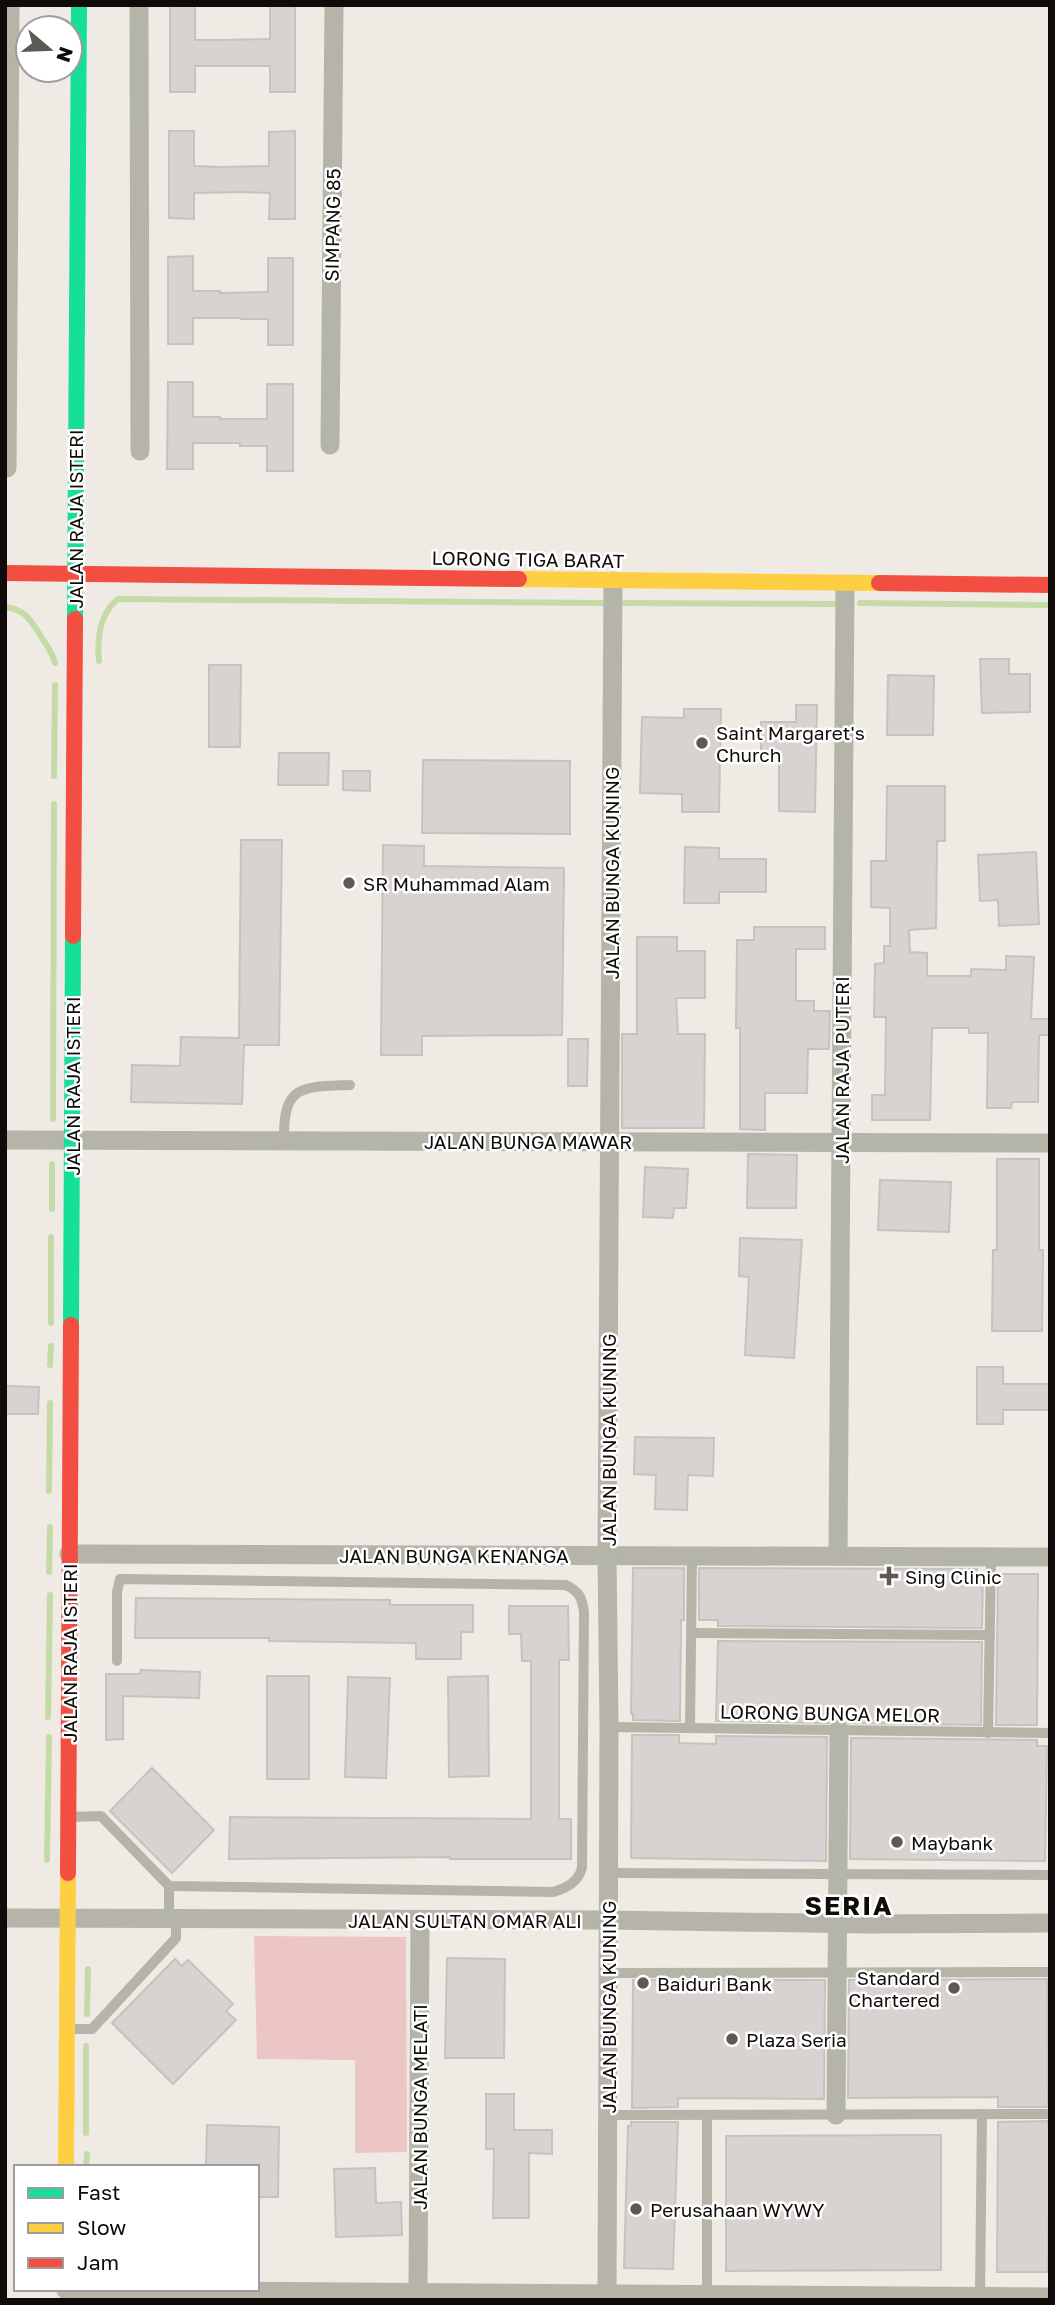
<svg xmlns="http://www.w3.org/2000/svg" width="1055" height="2305" font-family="'Golos Text',sans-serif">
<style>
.green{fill:#ecc6c5}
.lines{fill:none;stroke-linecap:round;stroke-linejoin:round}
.stream{stroke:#c5dba7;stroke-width:6}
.building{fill:#d8d3d0;stroke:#c7c2bf;stroke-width:2}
.lane{stroke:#b5b4a8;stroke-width:10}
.street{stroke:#b5b4a8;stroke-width:19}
.fast{stroke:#16e098;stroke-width:16}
.slow{stroke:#ffcf43;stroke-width:16}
.jam{stroke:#f24e42;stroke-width:16}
.poi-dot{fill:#5d5955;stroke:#fff;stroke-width:2.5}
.labels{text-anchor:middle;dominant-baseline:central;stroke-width:5;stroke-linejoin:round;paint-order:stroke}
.street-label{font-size:19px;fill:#0e0b08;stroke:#fff}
.poi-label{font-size:19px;fill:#0e0b08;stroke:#fff;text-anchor:start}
.district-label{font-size:26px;font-weight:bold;letter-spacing:2px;fill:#0e0b08;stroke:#fff}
</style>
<rect width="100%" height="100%" fill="#efeae4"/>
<!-- green -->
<polygon class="green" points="254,1936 406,1937 407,2152 355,2153 355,2060 257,2059"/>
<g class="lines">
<!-- stream -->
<g class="stream">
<polyline points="624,603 835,604"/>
<polyline points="860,603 1050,605"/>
<path d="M 5,607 C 24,609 30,619 39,633 C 45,644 52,651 55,663"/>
<path d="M 99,661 C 97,639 99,614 118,599 L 604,603"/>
<polyline points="54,776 55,685"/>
<polyline points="53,1119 54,804"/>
<polyline points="52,1209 52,1164"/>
<polyline points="51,1323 51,1237"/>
<polyline points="50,1365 51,1346"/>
<polyline points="49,1491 50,1403"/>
<polyline points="49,1572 50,1527"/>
<polyline points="48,1717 50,1595"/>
<polyline points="47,1860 49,1737"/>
<polyline points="87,2014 88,1969"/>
<polyline points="86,2133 86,2046"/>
<polyline points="86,2167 87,2154"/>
</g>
</g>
<!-- building -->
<g class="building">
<polygon points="170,5 195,5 195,40 222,40 270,39 270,5 295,5 295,92 270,92 270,66 195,66 195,92 170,92"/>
<polygon points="169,131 194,131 194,166 221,167 269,166 269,132 295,131 295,219 269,219 270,193 242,192 194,193 194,219 169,218"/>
<polygon points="193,256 193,291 220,291 220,293 268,292 268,258 293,258 293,345 268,345 268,319 241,319 241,318 193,318 193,344 168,344 168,257"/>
<polygon points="168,382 193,382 193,417 220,417 220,419 267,419 267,384 293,384 293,471 267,471 267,446 240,446 240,443 193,443 193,469 167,469"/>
<polygon points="980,659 1009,659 1009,674 1030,674 1030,712 982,713"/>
<polygon points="209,665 241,665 240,747 209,747"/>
<polygon points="888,675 934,676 933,735 887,735"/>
<polygon points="796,705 817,705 815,812 779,811 779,755 761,755 761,722 796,722"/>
<polygon points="684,709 721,709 719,812 682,812 682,794 640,793 642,717 684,718"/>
<polygon points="279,753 329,753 328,785 278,785"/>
<polygon points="423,760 570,761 570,834 422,833"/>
<polygon points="343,771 370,771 370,791 343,790"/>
<polygon points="887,786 945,786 945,841 937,841 936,928 909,930 910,952 927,953 927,976 971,976 971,969 1006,970 1006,956 1034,957 1031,1019 1050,1019 1050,1035 1039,1035 1038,1102 1012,1102 1011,1108 987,1108 988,1033 969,1033 969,1028 932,1028 930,1120 872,1120 872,1095 885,1095 886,1017 874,1017 875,964 884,963 884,946 890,946 890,908 871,907 871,861 886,861"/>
<polygon points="241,840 282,840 279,1045 244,1045 242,1104 131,1102 132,1065 180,1066 181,1037 239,1038"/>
<polygon points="383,845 424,846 424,866 564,868 562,1035 422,1036 422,1055 381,1055"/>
<polygon points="685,847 719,848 719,859 766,859 766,892 719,892 719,903 684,903"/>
<polygon points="1036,852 1039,924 999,926 998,900 980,901 978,855"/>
<polygon points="754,927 825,927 825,949 796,949 796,1001 814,1001 814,1011 830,1011 829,1049 808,1049 807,1093 765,1093 765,1130 740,1129 740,1028 736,1028 737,940 754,940"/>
<polygon points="637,937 677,937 677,951 705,951 705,998 676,998 678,1034 705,1034 704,1128 622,1128 622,1034 637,1034"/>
<polygon points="568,1039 588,1039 587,1086 568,1086"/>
<polygon points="748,1154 797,1155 796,1208 747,1208"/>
<polygon points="997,1159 1039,1159 1039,1250 1043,1250 1042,1331 992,1331 993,1250 997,1250"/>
<polygon points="645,1167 688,1169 686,1208 674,1208 673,1218 643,1217"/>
<polygon points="880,1180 951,1182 949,1232 878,1230"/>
<polygon points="740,1238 802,1240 794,1358 745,1355 749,1277 739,1276"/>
<polygon points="977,1367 1003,1367 1003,1384 1050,1384 1050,1410 1003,1410 1003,1424 977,1424"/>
<polygon points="5,1386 39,1387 38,1414 5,1414"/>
<polygon points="635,1437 714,1438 713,1476 688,1475 687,1510 655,1509 656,1475 634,1474"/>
<polygon points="633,1568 684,1568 684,1620 681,1620 680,1721 633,1720 633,1714 631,1714"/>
<polygon points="699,1568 977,1569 977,1574 983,1574 982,1628 718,1626 718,1620 699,1620"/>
<polygon points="998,1574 1038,1574 1037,1725 996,1725"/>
<polygon points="136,1598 390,1600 390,1605 473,1605 473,1632 461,1632 461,1659 416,1659 416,1643 269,1641 269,1638 135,1638"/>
<polygon points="509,1606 568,1606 569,1660 559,1660 559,1819 571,1819 571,1859 450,1859 450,1857 229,1859 230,1817 531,1819 531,1661 522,1661 521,1634 509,1634"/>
<polygon points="718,1641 982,1642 981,1725 849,1723 840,1717 834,1718 829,1723 716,1721"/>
<polygon points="141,1670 200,1672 199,1698 123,1696 123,1739 106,1740 106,1674 140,1674"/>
<rect x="267" y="1676" width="42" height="103"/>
<polygon points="488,1676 489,1776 449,1777 448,1677"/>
<polygon points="348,1677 390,1678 386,1778 345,1777"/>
<polygon points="632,1735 679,1735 679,1743 716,1744 716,1736 827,1737 826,1861 631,1858"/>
<polygon points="851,1738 1037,1740 1037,1746 1047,1746 1045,1861 850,1859"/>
<polygon points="152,1768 214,1830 172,1873 110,1811"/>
<polygon points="447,1958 505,1959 504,2058 445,2058"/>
<polygon points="175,1959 182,1966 188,1960 233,2004 226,2011 236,2020 173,2084 112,2023"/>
<polygon points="1047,1979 1048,2107 998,2107 998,2097 848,2098 849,1980"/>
<polygon points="633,1980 825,1980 824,2099 678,2098 678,2107 632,2108"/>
<polygon points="486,2094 514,2094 514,2130 552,2130 552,2154 529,2153 529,2218 493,2218 494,2149 486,2149"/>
<polygon points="1048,2121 1048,2127 1050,2127 1048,2272 997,2272 998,2122"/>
<polygon points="631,2122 678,2122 673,2269 624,2268 628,2126 631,2126"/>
<polygon points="207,2125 279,2127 278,2197 257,2197 257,2167 206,2167"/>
<polygon points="941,2135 941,2270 726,2271 726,2136"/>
<polygon points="375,2168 376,2203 401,2202 402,2235 336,2237 334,2169"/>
</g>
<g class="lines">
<!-- lane -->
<g class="lane">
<path d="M 284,1140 C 283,1084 302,1087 350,1085"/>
<polyline points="692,1633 990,1635"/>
<polyline points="609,1727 1050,1733"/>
<polyline points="690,1728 692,1556"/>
<polyline points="988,1733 991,1558"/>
<path d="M 69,1817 L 101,1816 L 169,1886 L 553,1892 C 567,1888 578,1882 582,1868 L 584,1612 C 582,1598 580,1592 566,1585 L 120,1579 L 117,1592 L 117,1661"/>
<polyline points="609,1873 1050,1875"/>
<polyline points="169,1886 169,1917"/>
<polyline points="608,1973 1050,1972"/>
<polyline points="69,2029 92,2029 176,1938 176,1918"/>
<polyline points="608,2115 1050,2114"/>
<polyline points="707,2294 707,2115"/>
<polyline points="980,2296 982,2114"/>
</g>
<!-- street -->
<g class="street">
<polyline points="139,5 140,451"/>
<polyline points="330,445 334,5"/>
<polyline points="7,468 10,5"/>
<polyline points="5,1140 1050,1143"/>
<polyline points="69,1554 1050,1557"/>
<polyline points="838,1556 845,584"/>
<polyline points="5,1918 608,1920 868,1924 1050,1923"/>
<polyline points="836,2115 839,1729"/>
<polyline points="66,2290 1050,2297"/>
<polyline points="418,2293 420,1921"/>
<polyline points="607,2300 609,1727 607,1555 613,581"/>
</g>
<!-- fast -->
<g class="fast">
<polyline points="75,619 79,5"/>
<polyline points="71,1325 73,936"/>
</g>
<!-- slow -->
<g class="slow">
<polyline points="519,579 879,583"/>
<polyline points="66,2167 68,1873"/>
</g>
<!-- jam -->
<g class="jam">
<polyline points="5,573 519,579"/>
<polyline points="879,583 1050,585"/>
<polyline points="73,936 75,619"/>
<polyline points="68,1873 71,1325"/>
</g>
</g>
<!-- markers -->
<g class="poi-dot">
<circle cx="702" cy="743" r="7"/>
<circle cx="349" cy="883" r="7"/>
<path d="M885.5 1565.5h7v7h7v7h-7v7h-7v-7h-7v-7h7z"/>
<circle cx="897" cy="1842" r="7"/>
<circle cx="643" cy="1983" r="7"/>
<circle cx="954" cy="1988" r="7"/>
<circle cx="732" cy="2039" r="7"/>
<circle cx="636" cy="2209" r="7"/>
</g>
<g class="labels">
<!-- street labels -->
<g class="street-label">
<text transform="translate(332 225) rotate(-89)">SIMPANG 85</text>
<text transform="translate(75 519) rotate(-90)">JALAN RAJA ISTERI</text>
<text transform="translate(528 559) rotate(1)">LORONG TIGA BARAT</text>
<text transform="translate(611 873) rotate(-90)">JALAN BUNGA KUNING</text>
<text transform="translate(841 1070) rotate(-90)">JALAN RAJA PUTERI</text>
<text transform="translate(72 1086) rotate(-90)">JALAN RAJA ISTERI</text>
<text x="528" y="1141">JALAN BUNGA MAWAR</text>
<text transform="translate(608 1440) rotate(-90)">JALAN BUNGA KUNING</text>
<text x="454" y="1555">JALAN BUNGA KENANGA</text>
<text transform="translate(69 1653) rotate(-90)">JALAN RAJA ISTERI</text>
<text transform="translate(830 1713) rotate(1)">LORONG BUNGA MELOR</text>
<text x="465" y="1920">JALAN SULTAN OMAR ALI</text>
<text transform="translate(608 2007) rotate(-90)">JALAN BUNGA KUNING</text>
<text transform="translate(419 2107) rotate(-90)">JALAN BUNGA MELATI</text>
</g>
<!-- poi labels -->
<g class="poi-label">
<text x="716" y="732">Saint Margaret's<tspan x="716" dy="22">Church</tspan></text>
<text x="363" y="883">SR Muhammad Alam</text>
<text x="905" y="1576">Sing Clinic</text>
<text x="911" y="1842">Maybank</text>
<text x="940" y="1977" text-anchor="end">Standard<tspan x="940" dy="22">Chartered</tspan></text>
<text x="657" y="1983">Baiduri Bank</text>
<text x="746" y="2039">Plaza Seria</text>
<text x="650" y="2209">Perusahaan WYWY</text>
</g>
<!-- district labels -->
<g class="district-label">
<text x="849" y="1905">SERIA</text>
</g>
</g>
<!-- border -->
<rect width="1055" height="2305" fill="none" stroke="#0e0b08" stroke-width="14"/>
<!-- legend -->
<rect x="14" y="2165" width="245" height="126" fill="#ffffff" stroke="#9f9d9c" stroke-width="2"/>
<rect x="28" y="2188" width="35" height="10" fill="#16e098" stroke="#9f9d9c" stroke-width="2"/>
<text x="77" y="2200" font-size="21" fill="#0e0b08">Fast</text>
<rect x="28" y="2223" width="35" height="10" fill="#ffcf43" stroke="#9f9d9c" stroke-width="2"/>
<text x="77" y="2235" font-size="21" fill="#0e0b08">Slow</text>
<rect x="28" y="2258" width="35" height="10" fill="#f24e42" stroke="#9f9d9c" stroke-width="2"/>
<text x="77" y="2270" font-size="21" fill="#0e0b08">Jam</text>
<!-- north arrow -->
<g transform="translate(49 49) rotate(109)"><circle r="33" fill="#ffffff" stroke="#9f9d9c" stroke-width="2"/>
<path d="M0-5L12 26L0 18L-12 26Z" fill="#5d5955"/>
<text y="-10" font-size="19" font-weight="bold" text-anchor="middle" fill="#0e0b08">N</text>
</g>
</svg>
